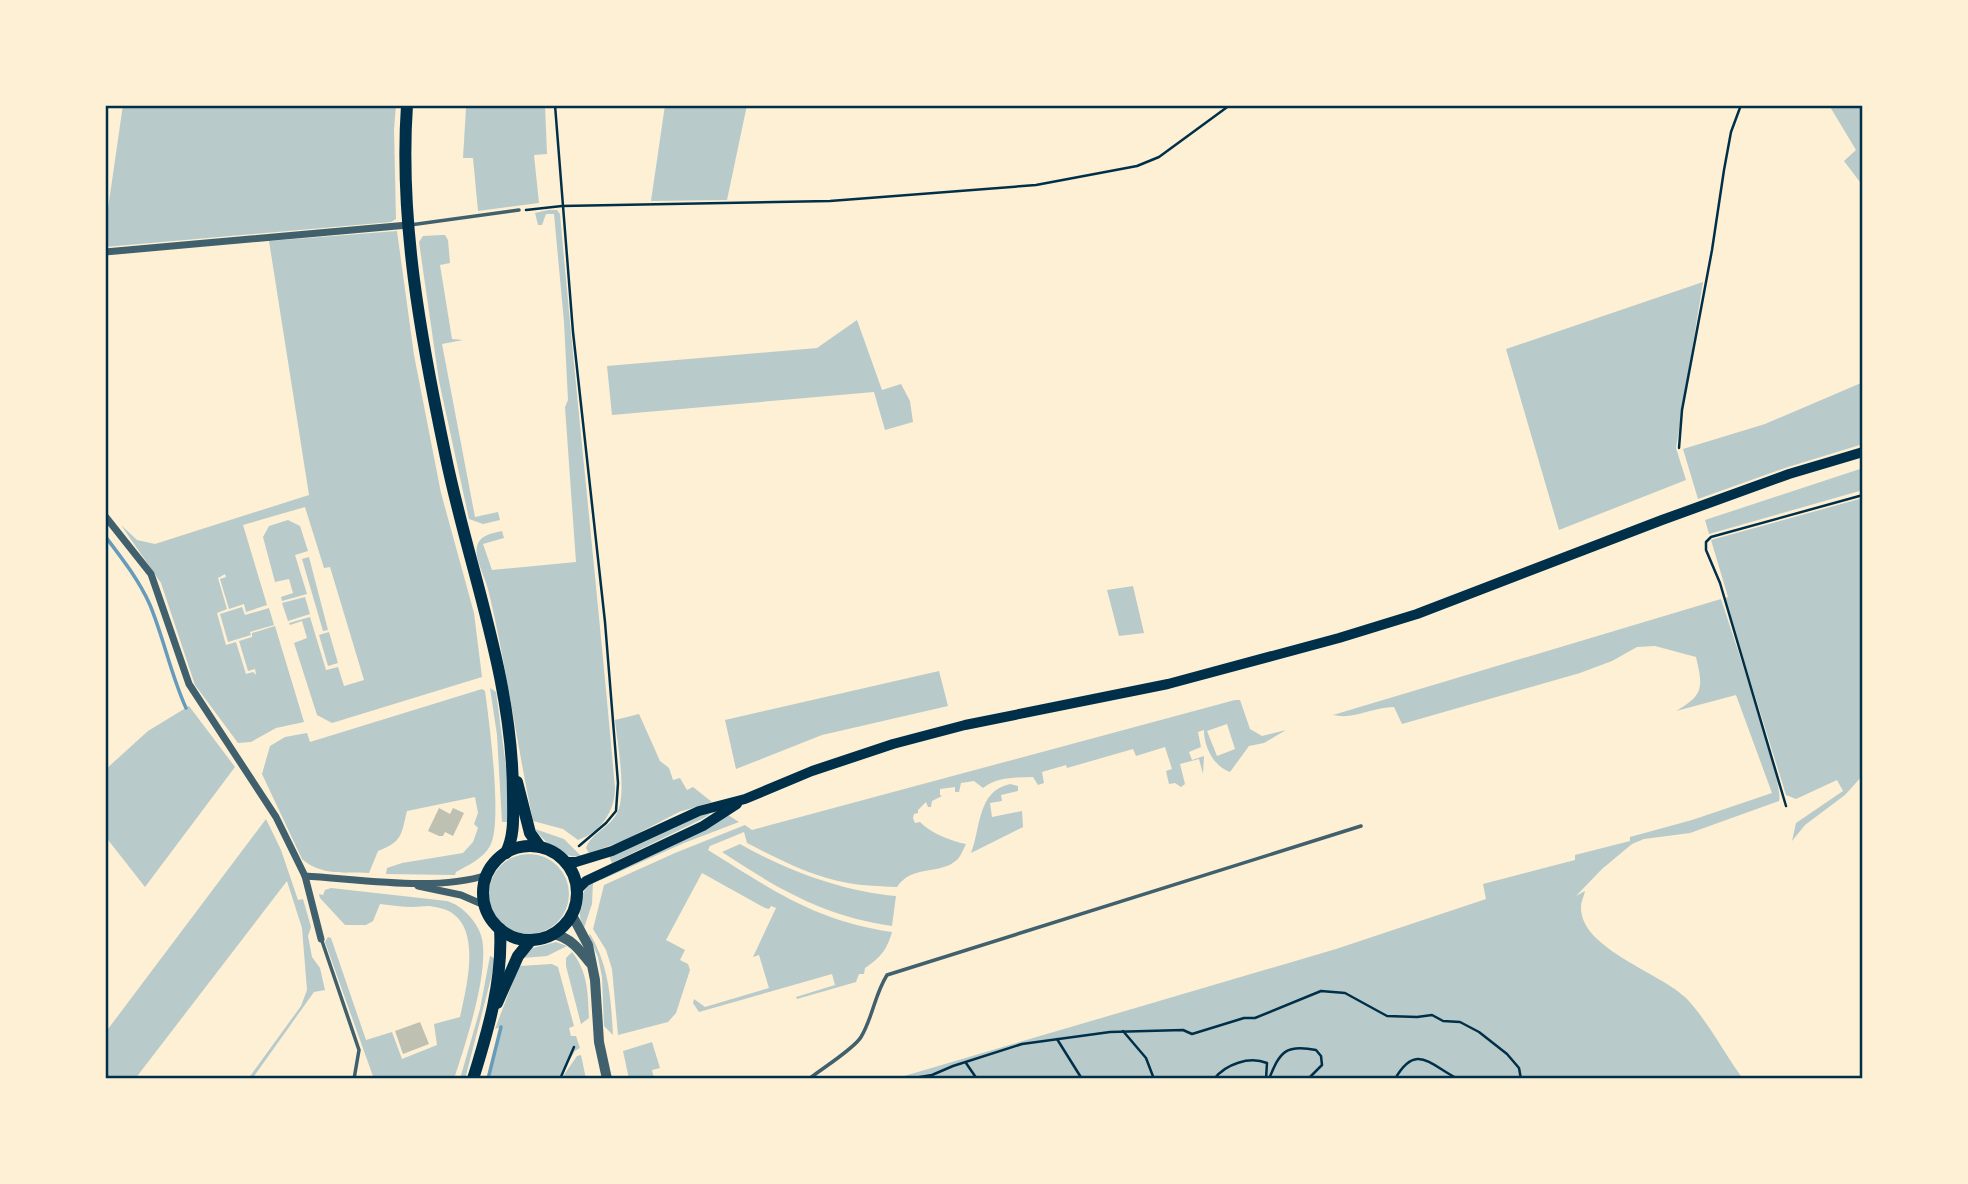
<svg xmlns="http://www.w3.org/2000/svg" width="1968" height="1184" font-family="Georgia,serif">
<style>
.green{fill:#b9caca;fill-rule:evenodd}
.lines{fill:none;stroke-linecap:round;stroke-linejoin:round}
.stream{stroke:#669bbc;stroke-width:3.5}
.building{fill:#bec0b2}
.path{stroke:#003049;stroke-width:2.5}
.service{stroke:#3f606c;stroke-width:3.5}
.minor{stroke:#3f606c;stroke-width:7}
.tertiary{stroke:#3f606c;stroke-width:10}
.secondary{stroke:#003049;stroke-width:10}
.primary{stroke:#003049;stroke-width:12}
.neatline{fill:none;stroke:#003049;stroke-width:2.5}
</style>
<rect width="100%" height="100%" fill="#fdf0d5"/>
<!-- green -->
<g class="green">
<polygon points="123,105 396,105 394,130 396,219 391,222 105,247 105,229"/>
<polygon points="458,105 545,105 547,154 534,155 539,203 478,211 473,158 463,158 466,108 458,107"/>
<polygon points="665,105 747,105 727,200 651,201"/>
<polygon points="1829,105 1863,105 1863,186 1844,161 1856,150"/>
<path d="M 548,210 L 557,210 L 560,214 C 577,405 598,596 615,788 C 615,811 601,832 578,840 L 563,829 L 533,821 C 517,745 507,669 489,593 C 487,581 474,558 477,547 C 479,535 493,533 502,531 L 504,538 L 483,544 L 492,570 L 576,562 L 565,407 L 568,400 L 564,322 L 554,214 L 546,214 L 542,225 L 538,225 L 535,213 Z"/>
<polygon points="397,231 414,355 441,493 474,613 482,677 332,723 317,715 294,643 307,638 302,621 290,625 289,623 310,617 326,670 338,667 344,686 364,680 330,567 324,568 305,507 243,525 267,605 246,612 244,604 229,609 220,579 226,577 225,574 218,578 227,609 217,613 226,645 236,642 246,674 253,672 256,675 255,669 248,671 239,641 252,637 252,633 275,626 304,722 276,728 251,742 238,743 195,685 161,583 121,525 137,540 155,544 309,495 269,241"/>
<polygon points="442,235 445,235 448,240 450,263 440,265 452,339 463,340 442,344 475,517 498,512 500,520 483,524 469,519 439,381 419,242 423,236"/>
<polygon points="1703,282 1676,448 1686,480 1559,530 1506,349"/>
<polygon points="857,320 882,390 901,384 910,401 913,422 885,430 874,392 612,415 607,366 817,348"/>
<polygon points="1861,383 1863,390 1863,444 1788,467 1698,499 1683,449 1765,424"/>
<polygon points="1863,468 1863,490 1709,534 1705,520"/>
<polygon points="1863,498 1863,775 1845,795 1805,825 1792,841 1796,823 1843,791 1837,780 1796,799 1786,795 1732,622 1725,598 1728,597 1711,540"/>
<polygon points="288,520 300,526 308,551 295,555 307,594 282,601 281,597 293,593 289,579 275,582 263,537 269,526"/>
<polygon points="309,557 328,630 323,631 302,559"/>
<polygon points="1133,586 1144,633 1119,636 1107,590"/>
<polygon points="305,597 310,614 288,621 282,603"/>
<path d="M 1721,599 C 1730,627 1785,787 1779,801 L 1690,833 L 1644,839 L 1632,844 L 1602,869 L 1576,896 L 1585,891 C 1584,896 1581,902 1581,907 C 1580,949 1662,973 1687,999 C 1709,1023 1724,1053 1743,1079 L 894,1079 L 1336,949 L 1486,899 L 1483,884 L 1575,860 L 1575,855 L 1630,841 L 1630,837 L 1692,820 L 1772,793 L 1736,695 L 1676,711 C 1704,695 1703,687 1696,657 L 1655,646 L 1637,647 L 1612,661 L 1580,673 L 1402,724 L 1394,707 C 1372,707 1354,720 1333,715 Z"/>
<polygon points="242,607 245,615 269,608 274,625 250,632 251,635 228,642 220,614"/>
<polygon points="329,632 338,663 328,666 319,635"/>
<polygon points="939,671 948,706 822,735 736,769 725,720"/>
<polygon points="490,688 496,692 508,782 510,822 502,822 497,735"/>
<path d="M 482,689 L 485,691 C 489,720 503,824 490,846 C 483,859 468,865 456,872 L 455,875 L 386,874 L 387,868 L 402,863 L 463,853 L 473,842 L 478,828 L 474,824 L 478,813 L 475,797 L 407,811 C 401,835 403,841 378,851 L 369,873 C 346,872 321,876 302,859 L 262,774 L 270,746 L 285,737 L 307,733 L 310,742 Z"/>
<path d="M 1235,700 L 1240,700 L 1250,729 L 1262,736 L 1286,730 L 1264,743 L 1249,746 L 1230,772 C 1214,766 1204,748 1204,730 L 1198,732 L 1201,747 L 1189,752 L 1192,760 L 1204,756 L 1203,774 L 1199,759 L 1180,764 L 1185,784 L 1181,787 L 1175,783 L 1169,784 L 1166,771 L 1172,769 L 1165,747 L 1136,756 L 1133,749 L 1067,768 L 1066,765 L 1042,772 L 1044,783 L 1038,785 L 1033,777 C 1015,778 999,776 983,788 L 974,781 L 961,783 L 959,792 L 955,792 L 955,787 L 940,789 L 940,795 L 942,796 L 932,801 L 931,807 L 928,807 L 926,802 L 918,810 L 918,813 L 914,814 L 913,818 L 915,823 L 920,822 C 931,833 950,841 966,844 C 964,848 961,855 958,859 C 940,876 912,864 897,887 C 881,886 863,886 848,883 C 813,877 778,859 747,843 L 744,832 L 710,846 L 708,850 C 773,890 813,920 892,932 C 887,950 880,958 865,968 L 864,974 L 859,974 L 856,982 L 797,999 L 796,997 L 835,985 L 832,974 L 699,1012 L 693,1003 L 694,999 L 705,1007 L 769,988 L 759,955 L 753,957 L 776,908 L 771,906 L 769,909 L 765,908 L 702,873 L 666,940 L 685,950 L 680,960 L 688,964 L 690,970 L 676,1013 L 668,1022 L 618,1035 L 612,969 L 606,950 L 593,929 L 604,885 L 675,853 L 745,825 L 752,830 ZM 1227,724 L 1235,749 L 1217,756 L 1207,731 Z"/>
<polygon points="189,706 235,767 145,887 105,836 105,770 148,731"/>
<path d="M 639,714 L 660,761 L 669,768 L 673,780 L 680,778 L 687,790 L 693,787 L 712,802 L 679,812 L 623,841 L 589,853 L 586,848 C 591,834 608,828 616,815 C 628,797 617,742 615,720 Z"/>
<path d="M 1010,784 L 1018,786 L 1018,791 L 1001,795 L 1002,801 L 990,803 L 992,817 L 1022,811 L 1023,827 L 971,853 C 981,828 977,791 1010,784 Z"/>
<polygon points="708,812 710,814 702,819 612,863 609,856"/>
<polygon points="728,815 739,822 684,843 601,880 600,878"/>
<polygon points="266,819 281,850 298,900 303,899 311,927 308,936 312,957 320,968 325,990 314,992 252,1079 248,1079 301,1006 307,990 302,928 287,881 135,1079 105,1079 105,1033"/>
<path d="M 535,829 L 564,839 L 581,856 C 563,859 545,843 535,829 Z"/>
<path d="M 740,844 C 785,870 844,892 896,896 L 892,926 C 824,916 778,889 722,852 Z"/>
<circle cx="529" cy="894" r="40"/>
<path d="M 593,882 L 592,904 L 584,928 C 576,913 578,892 593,882 Z"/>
<path d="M 331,888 L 447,901 C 462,905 479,923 482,939 C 489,974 465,1045 454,1079 L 374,1079 L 325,942 L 328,937 L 331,938 L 366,1040 L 392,1032 L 402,1059 L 437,1045 L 434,1024 L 460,1017 C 467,984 486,914 435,907 C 428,905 420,907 413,907 C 402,907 391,905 380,904 L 373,921 L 366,925 L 345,925 L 320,898 L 319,894 L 323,895 L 325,890 Z"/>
<path d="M 590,934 C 609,966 611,999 613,1035 L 604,1026 L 602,977 L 598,957 L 589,936 Z"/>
<polygon points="556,942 567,946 547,956 522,958 533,948"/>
<path d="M 572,952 C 588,972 588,994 589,1018 L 581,1024 L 566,966 L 566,958 Z"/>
<polygon points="490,956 496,959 465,1079 460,1079 480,1009"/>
<polygon points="552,964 558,967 574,1026 569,1028 571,1036 576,1036 580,1048 575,1051 558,1079 488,1079 501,1027 495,1029 519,966"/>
<polygon points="652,1042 660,1068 652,1070 654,1078 651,1079 629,1079 623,1051"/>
<polygon points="581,1055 586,1079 561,1079 577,1056"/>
</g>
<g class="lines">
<!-- stream -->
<g class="stream">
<path d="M 105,536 C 121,557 139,580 150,605 C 164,639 171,675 186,708"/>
<polyline points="488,1079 501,1027"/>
</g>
</g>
<!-- building -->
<g class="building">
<polygon points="439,808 450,814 453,808 464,813 453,836 445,832 443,836 439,836 428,831"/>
<polygon points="420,1022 429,1044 403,1054 395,1031"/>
</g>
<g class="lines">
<!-- path -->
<g class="path">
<polyline points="555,105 573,332 605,622 618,783 616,811 606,823 579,846"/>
<polyline points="526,210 562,206 830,201 1036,185 1137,166 1159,157 1230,105"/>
<polyline points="1679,448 1682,410 1712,250 1724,170 1731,132 1741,105"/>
<polyline points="1786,806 1720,583 1706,550 1706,542 1711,537 1863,495"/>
<polyline points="1123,1031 1146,1058 1154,1079"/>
<polyline points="1057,1039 1082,1079"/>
<polyline points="966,1063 977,1079"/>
<polyline points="560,1079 574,1047"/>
<polyline points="908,1079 932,1075 953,1066 1022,1044 1110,1032 1183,1030 1192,1034 1244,1018 1255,1018 1321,991 1345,993 1387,1016 1417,1017 1432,1015 1443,1021 1460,1022 1479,1032 1507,1054 1519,1068 1521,1079"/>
<path d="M 1214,1079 C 1226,1064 1249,1056 1267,1063 L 1266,1079"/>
<path d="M 1269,1079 C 1280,1052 1285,1044 1316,1050 L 1321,1056 L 1322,1065 L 1308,1079"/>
<path d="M 1395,1079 C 1416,1042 1430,1065 1458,1079"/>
</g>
<!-- service -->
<g class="service">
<polyline points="410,225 519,210"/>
<polyline points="322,941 359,1050 354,1079"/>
<path d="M 809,1079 C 821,1069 854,1049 861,1037 C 873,1017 874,996 887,975 L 1361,826"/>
</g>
<!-- minor -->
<g class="minor">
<polyline points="105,252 408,225"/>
<path d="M 105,516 L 151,574 L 189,684 L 276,817 L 305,876 C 358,879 436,892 487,875"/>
<polyline points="305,876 321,939"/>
<polyline points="418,886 461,895 484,905"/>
</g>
<!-- tertiary -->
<g class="tertiary">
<polyline points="572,915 588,945 595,980 599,1042 607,1079"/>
<path d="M 553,934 C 570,937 580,950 590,963"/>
</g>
<!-- secondary -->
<g class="secondary">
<polyline points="566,862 576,862 612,851 699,811 745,799 812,771 893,744 965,725 1168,684 1339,638 1417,614 1662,520 1789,474 1863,452"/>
<polyline points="577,890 586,881 703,826 737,804"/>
</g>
<!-- primary -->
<g class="primary">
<path d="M 407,105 C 399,221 421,339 445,453 C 468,567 513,677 513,795 C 513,815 515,835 506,853"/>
<polyline points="517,782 530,833 540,847"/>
<circle cx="530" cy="893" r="47"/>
<polyline points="497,1003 518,956 531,940"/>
<path d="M 473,1079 C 488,1031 503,980 500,929"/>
</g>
</g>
<!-- border -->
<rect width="1968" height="1184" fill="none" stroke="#fdf0d5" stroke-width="214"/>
<rect x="107" y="107" width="1754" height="970" class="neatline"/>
</svg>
